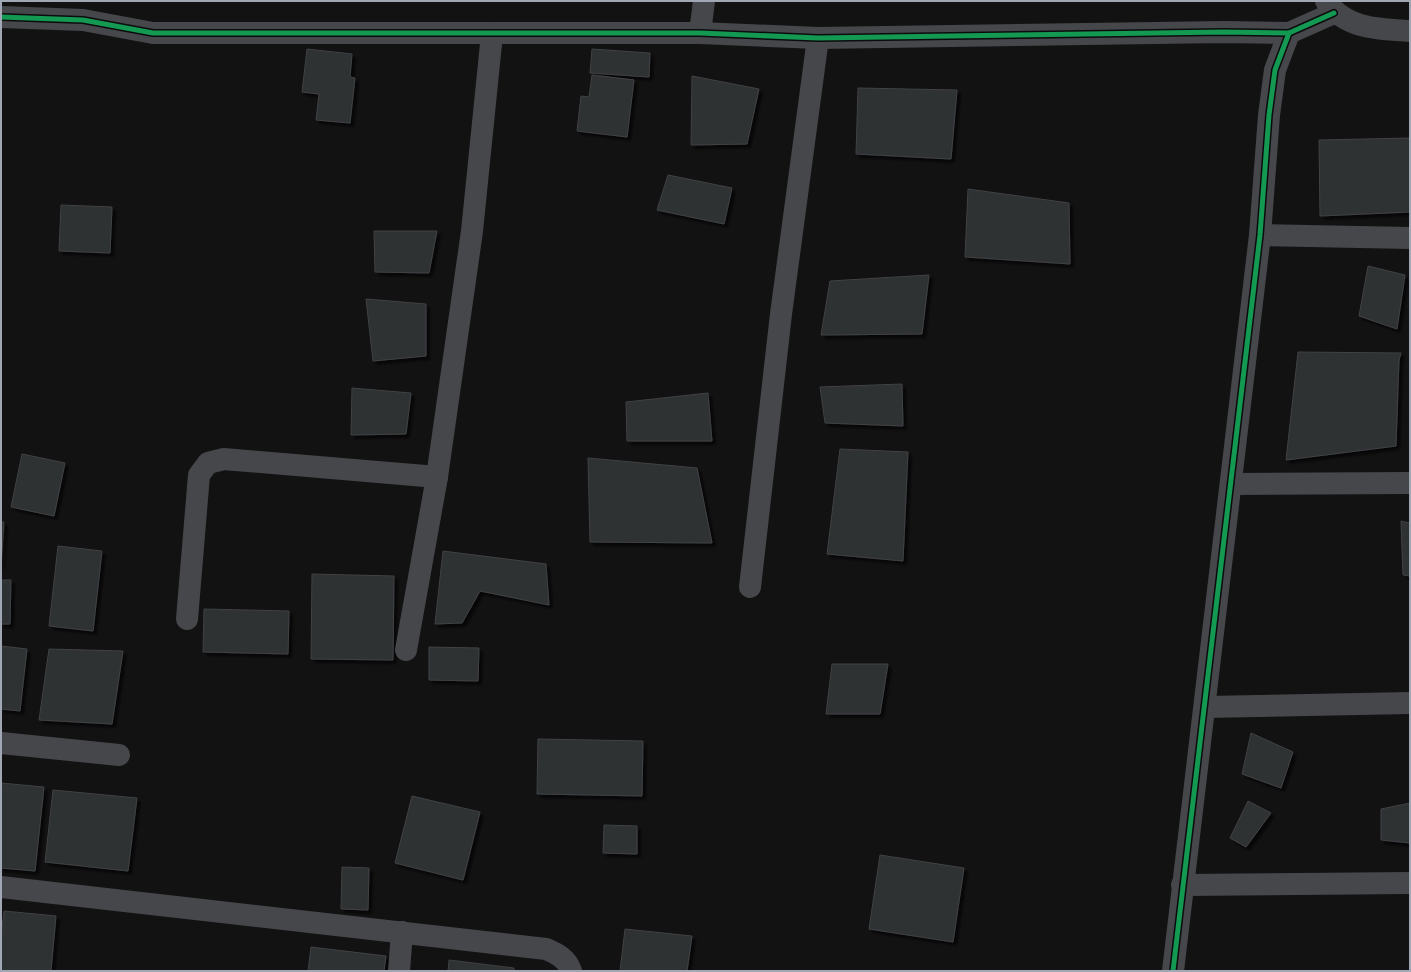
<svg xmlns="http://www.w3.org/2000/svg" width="1411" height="972" font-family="'DejaVu Sans',sans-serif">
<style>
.building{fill:#2f3032;stroke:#404246;filter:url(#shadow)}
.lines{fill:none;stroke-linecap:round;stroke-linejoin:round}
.minor{stroke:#46474b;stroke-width:22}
.cycleway-casing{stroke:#0c0c0e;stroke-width:8}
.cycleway{stroke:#139951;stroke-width:5}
</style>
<defs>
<filter id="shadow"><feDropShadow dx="3.5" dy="3.5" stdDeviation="1" flood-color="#0009"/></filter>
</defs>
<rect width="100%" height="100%" fill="#121212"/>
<!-- building -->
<g class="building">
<polygon points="307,49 352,54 350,77 355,78 350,123 316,120 319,94 302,92"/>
<polygon points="592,49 650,53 649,77 590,73"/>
<polygon points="592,75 634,80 627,137 577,131 581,96 589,97"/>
<polygon points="692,76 759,89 747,144 691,145"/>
<polygon points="858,88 957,90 951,159 856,154"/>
<polygon points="1410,138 1410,212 1320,216 1319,140"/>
<polygon points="668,175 732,188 724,224 657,210"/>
<polygon points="968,189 1069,203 1070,264 965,257"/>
<polygon points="61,205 112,207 110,253 59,251"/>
<polygon points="374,231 437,231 429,273 375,272"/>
<polygon points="1368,266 1405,275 1397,329 1359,316"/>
<polygon points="929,275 922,334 821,335 830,281"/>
<polygon points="366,299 426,304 426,356 373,361"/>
<polygon points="1298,352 1401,353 1399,360 1396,446 1286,460"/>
<polygon points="902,384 903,426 825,423 820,387"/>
<polygon points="352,388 411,393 406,434 351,435"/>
<polygon points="708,393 712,441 627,441 626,402"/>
<polygon points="840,449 908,452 903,561 827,554"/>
<polygon points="22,454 65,463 54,516 11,507"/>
<polygon points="588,458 697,468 712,543 590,542"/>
<polygon points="1401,521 1410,523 1410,576 1403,575"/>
<polygon points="1,522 4,522 1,566"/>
<polygon points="58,546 102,551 93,631 49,626"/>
<polygon points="443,551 546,564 549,605 480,591 462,623 435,624"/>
<polygon points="312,574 394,576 393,660 311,659"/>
<polygon points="1,580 11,580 10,624 1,624"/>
<polygon points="204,609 289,611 288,654 203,652"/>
<polygon points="1,646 27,649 20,711 1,709"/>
<polygon points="429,647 479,648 478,681 429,680"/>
<polygon points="49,649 123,651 112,724 39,720"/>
<polygon points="832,664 888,664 880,714 826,714"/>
<polygon points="1251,733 1293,752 1281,788 1242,774"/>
<polygon points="538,739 643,741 642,796 537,794"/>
<polygon points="1,783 44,787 35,871 1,868"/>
<polygon points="53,790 137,798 128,871 45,862"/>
<polygon points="412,796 480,812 463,880 395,863"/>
<polygon points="1248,801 1271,813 1246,847 1230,838"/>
<polygon points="1410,803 1410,843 1381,840 1381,809"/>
<polygon points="604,825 637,826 637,854 603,853"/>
<polygon points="880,855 964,868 953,942 869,929"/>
<polygon points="342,867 369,868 368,910 341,909"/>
<polygon points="4,911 56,916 51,971 1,971 1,937"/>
<polygon points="625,929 692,936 687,971 620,971"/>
<polygon points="311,947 386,956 384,971 308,971"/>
<polygon points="449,960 514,968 514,971 448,971"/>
</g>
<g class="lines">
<!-- minor -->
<g class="minor">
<path d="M 1326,1 C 1346,29 1378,29 1410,31"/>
<polyline points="1,17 83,20 153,33 700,33 818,38 1224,32 1289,33 1334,13"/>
<polyline points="700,33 704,1"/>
<polyline points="1260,235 1410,238"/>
<polyline points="1232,484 1410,483"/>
<polyline points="750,587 781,314 818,38"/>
<polyline points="187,619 199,475 208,463 224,459 437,477"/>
<polyline points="406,650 437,477 472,231 492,34"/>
<polyline points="1205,707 1410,703"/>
<polyline points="1,743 119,755"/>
<polyline points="1182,885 1410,883"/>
<path d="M 1,887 L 546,949 C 558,954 567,959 571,971"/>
<polyline points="399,971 402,932"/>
<polyline points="1173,971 1260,235 1269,115 1275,70 1289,33"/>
</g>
<!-- cycleway casing -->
<g class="cycleway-casing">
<g id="cycleway">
<polyline points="1,17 83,20 153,33 700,33 818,38 1224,32 1289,33 1334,13"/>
<polyline points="1173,971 1260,235 1269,115 1275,70 1289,33"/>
</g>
</g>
<!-- cycleway -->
<use href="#cycleway" class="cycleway"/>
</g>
<!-- border -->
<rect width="1411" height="972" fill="none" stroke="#a1a7b5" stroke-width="4"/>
</svg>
